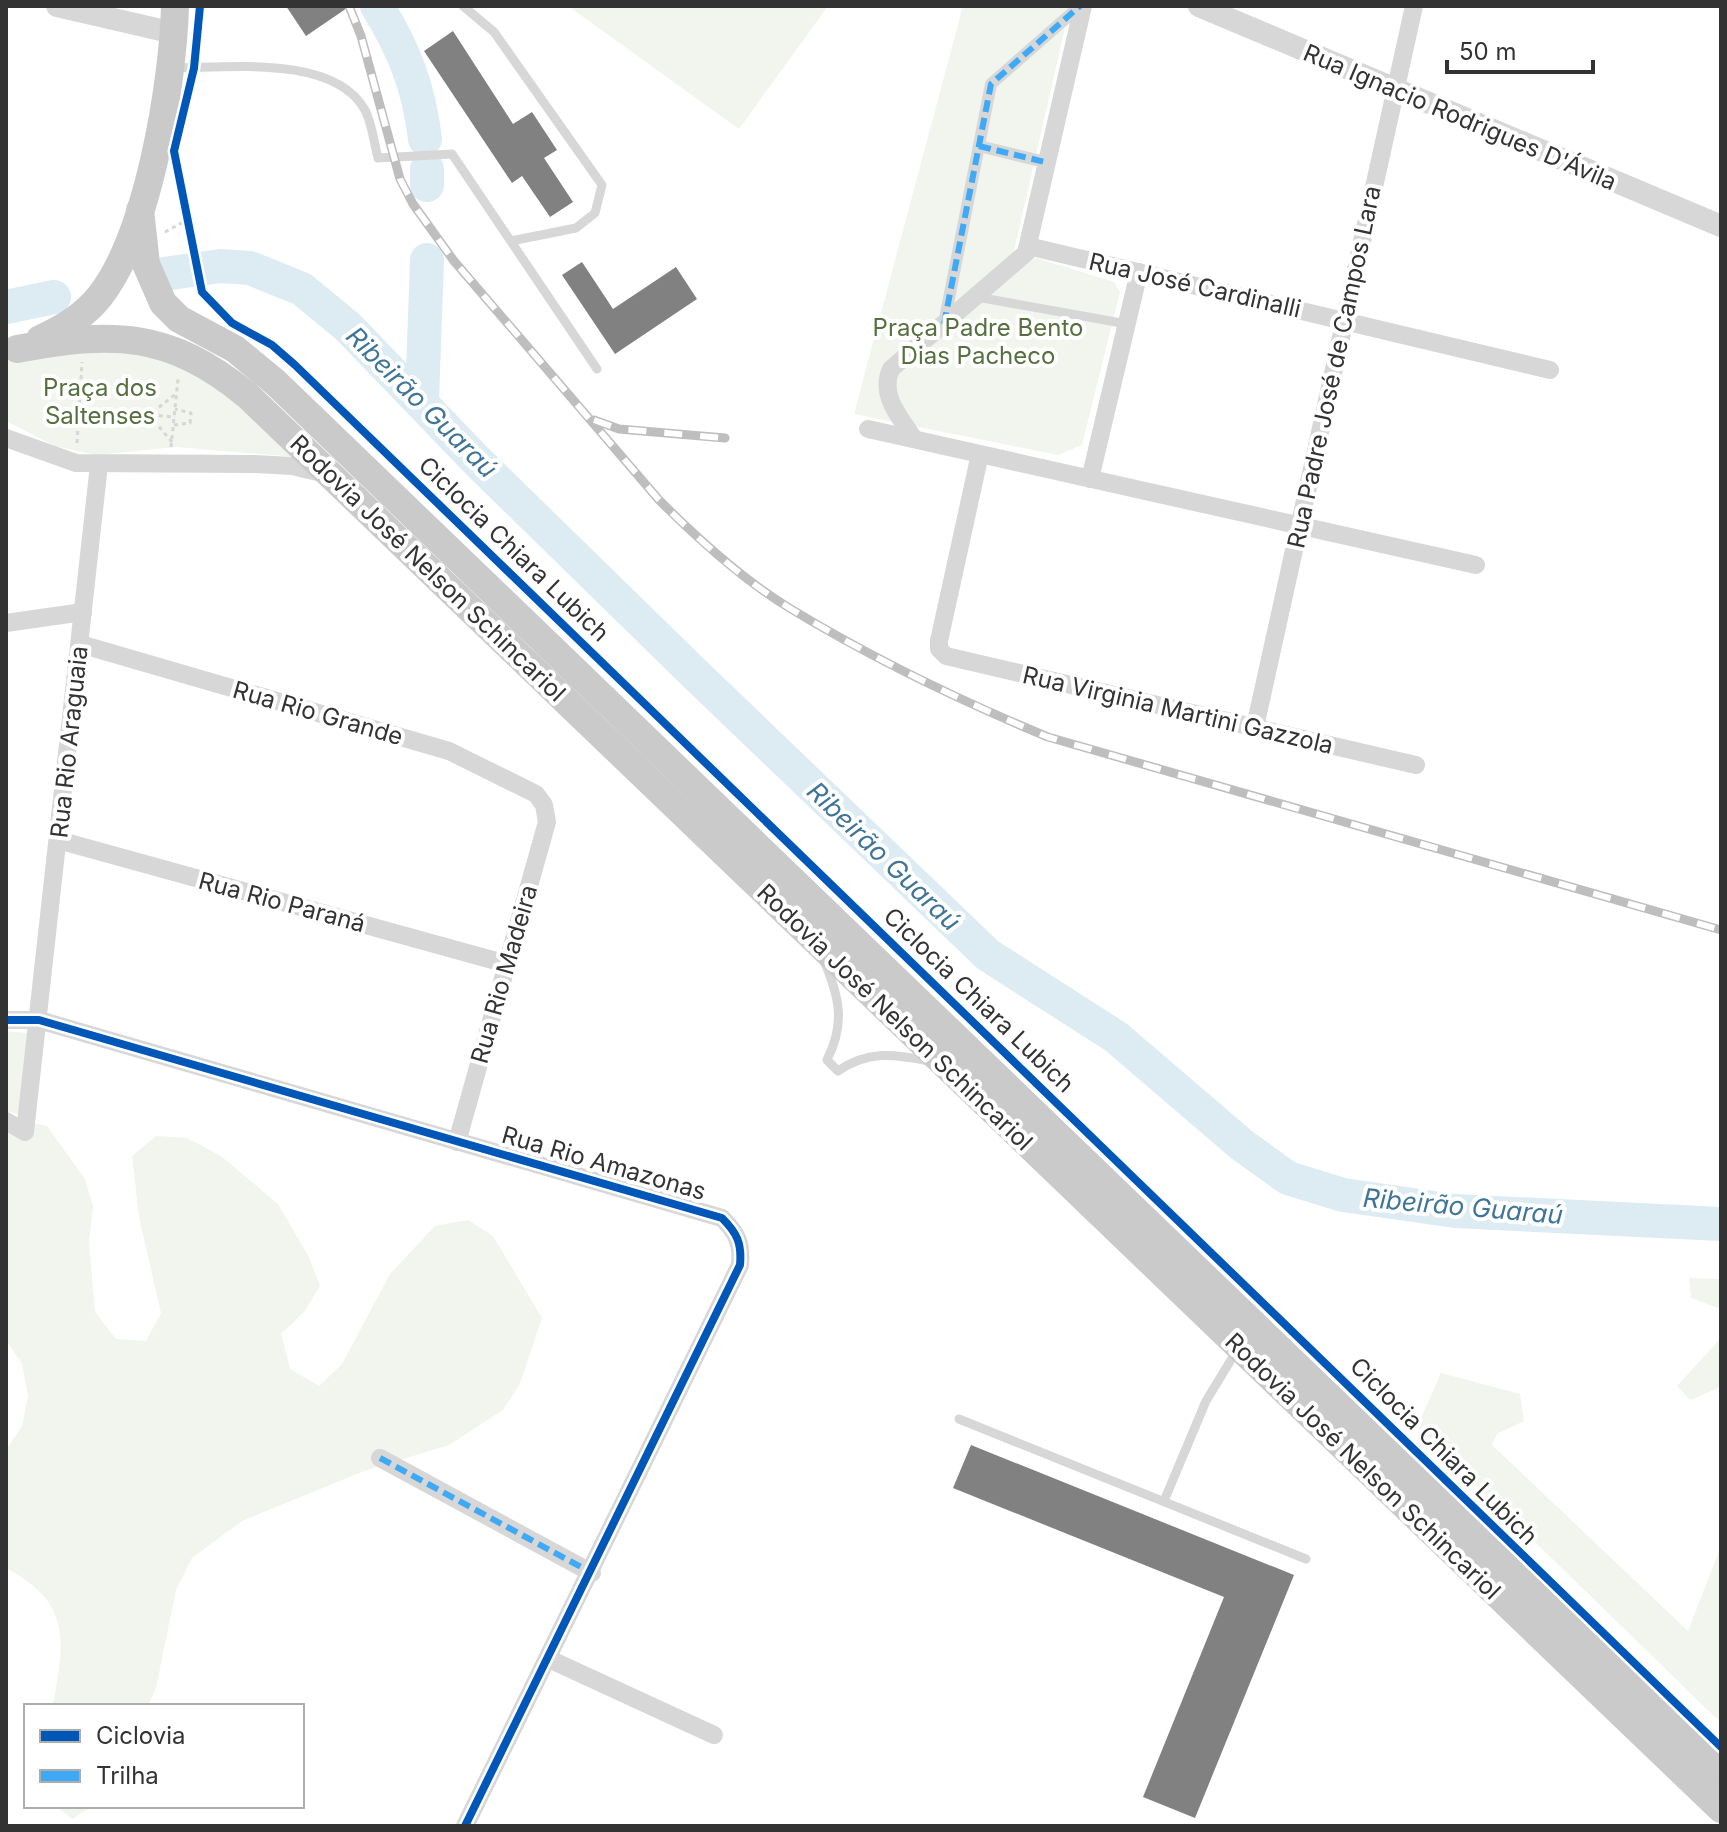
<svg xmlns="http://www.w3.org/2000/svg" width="1727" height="1832" font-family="Inter,sans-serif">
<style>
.green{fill:#f1f5ed}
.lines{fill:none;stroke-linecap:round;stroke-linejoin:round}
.river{stroke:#ddebf3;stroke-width:34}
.building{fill:#818181}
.path{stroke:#d6d6d6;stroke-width:3;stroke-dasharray:4 4;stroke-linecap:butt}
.service{stroke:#d7d7d7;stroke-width:9}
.pedestrian{stroke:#d7d7d7;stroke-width:12}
.minor{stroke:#d7d7d7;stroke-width:18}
.tertiary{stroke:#d7d7d7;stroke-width:22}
.primary{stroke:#cacaca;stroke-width:28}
.rail-casing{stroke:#bebebe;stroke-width:9}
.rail{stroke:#fff;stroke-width:6;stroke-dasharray:18;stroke-linecap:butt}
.quiet{stroke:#3fa9f5;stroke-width:6;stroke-dasharray:12 6;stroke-linecap:butt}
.cycleway-casing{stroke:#fff;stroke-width:13}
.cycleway{stroke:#0057b8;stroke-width:8}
.labels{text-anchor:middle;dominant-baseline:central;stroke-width:8;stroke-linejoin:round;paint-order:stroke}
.street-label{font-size:24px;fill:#333;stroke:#fff}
.park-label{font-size:24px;fill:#56703f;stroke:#fff}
.water-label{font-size:26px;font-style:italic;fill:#3f7597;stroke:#fff}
</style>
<rect width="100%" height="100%" fill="#fff"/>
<!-- green -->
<g class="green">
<polygon points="568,6 828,6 739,129"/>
<polygon points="963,6 1070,6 1014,251 1114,282 1120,292 1082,445 1058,455 854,414"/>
<polygon points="75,349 130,349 210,379 296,457 177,447 96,455 55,446 6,421 6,361"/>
<polygon points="6,1031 27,1033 20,1113 17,1114 6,1111"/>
<path d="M 17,1120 L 47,1126 L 85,1179 L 93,1207 L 89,1242 L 95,1312 L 116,1339 L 146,1341 L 161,1313 L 139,1217 L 132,1156 L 156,1136 L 187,1138 L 221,1156 L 278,1204 L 309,1257 L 320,1286 L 304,1312 L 281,1334 L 290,1369 L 319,1386 L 342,1364 L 390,1274 L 435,1226 L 468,1220 L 493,1236 L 542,1318 L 520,1384 L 503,1410 L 449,1445 L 364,1471 L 242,1521 L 192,1558 L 176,1590 L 156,1688 L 148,1706 L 53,1706 C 60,1660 73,1617 32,1585 C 24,1579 14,1571 6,1569 L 6,1450 L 22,1426 L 28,1396 L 22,1364 L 6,1340 L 6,1129 Z"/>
<polygon points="1689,1278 1721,1279 1721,1309 1691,1298"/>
<polygon points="1721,1338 1721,1387 1690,1400 1677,1386"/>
<polygon points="1441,1373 1520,1394 1524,1421 1497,1434 1492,1445 1688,1631 1721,1546 1721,1723 1417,1427"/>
<polygon points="56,1806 93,1806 72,1819"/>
</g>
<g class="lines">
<!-- river -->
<g class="river">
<path d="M 377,6 C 404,49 419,88 425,139"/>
<polyline points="427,169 427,185"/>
<polyline points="164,274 220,266 250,268 302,289 348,327 478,462 693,672 988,955 1116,1037 1242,1145 1288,1178 1343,1195 1455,1211 1721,1224"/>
<polyline points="6,307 54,297"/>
<polyline points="422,401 427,260"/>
</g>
</g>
<!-- building -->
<g class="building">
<polygon points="286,6 350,6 306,36"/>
<polygon points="453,31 513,124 532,112 557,150 544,158 573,202 550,217 522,176 512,183 424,51"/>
<polygon points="582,262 613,309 676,267 697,299 615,354 562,275"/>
<polygon points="971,1445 1294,1575 1195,1818 1143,1797 1224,1597 953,1488"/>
</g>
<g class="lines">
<!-- path -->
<g class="path">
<polyline points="165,232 187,220"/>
<polyline points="79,409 175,417"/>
<polyline points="174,425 190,423 191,413 175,409"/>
<polyline points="172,442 149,415 177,393"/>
<polyline points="77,443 82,362"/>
<polyline points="171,447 178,379"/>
</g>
<!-- service -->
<g class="service">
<polyline points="463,6 494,32 602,185 595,213 576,228 511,241"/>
<path d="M 173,68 C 226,68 334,54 365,110 C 372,123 374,143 378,158 L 452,154 L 597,369"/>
<polyline points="977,297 1127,324"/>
<path d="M 825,963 C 840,999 845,1024 827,1060 L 838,1071 C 868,1050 895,1054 929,1061"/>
<polyline points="959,1419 1306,1559"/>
<polyline points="1164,1501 1206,1401 1237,1350"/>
</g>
<!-- pedestrian -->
<g class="pedestrian">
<polyline points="979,146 1049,163"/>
<polyline points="944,324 991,84 1080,6"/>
</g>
<!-- minor -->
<g class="minor">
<polyline points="1028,246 1550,370"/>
<polyline points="868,429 1476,565"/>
<polyline points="6,438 76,463 255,464 292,466 326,474"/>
<path d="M 914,439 C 900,417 879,395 891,369 L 1026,253 L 1083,6"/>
<polyline points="980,454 939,641 939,649 946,656 1416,765"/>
<polyline points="1090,479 1139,272"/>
<polyline points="6,623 83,612"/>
<polyline points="80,644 449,751 536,794 544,805 547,822 457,1142"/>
<polyline points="1255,727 1414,6"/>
<polyline points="58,840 507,964"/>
<path d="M 6,1020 L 39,1020 L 722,1218 C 737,1233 742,1243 740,1265 L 465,1826"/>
<polyline points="6,1121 25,1132 99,465"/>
<polyline points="380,1458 592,1573"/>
<polyline points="549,1659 714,1735"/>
</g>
<!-- tertiary -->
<g class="tertiary">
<polyline points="57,6 174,33"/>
<polyline points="1199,6 1721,226"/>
</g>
<!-- primary -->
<g class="primary">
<polyline points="140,210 146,264 163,303 179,319 235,349 275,382 1721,1774"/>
<path d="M 40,339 C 63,329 85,315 100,296 C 148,235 173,84 175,6"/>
<path d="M 17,349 C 114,331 168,331 247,395 L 1721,1809"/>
</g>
<!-- rail casing -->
<g class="rail-casing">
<g id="rail">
<path d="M 349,6 L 361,36 L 400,179 L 413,204 L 454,261 L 659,500 C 699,540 743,580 791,609 C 872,658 961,701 1048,737 L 1721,930"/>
<polyline points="594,420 619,429 725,438"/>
</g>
</g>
<!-- rail -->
<use href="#rail" class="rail"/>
<!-- quiet -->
<g class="quiet">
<polyline points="979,146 1049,163"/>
<polyline points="944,324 991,84 1080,6"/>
<polyline points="380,1458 592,1573"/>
</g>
<!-- cycleway casing -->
<g class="cycleway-casing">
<g id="cycleway">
<polyline points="200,6 194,68 174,151 202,292 232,323 272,345 295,365 1721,1747"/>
<path d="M 6,1020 L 39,1020 L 722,1218 C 737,1233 742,1243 740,1265 L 465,1826"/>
</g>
</g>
<!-- cycleway -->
<use href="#cycleway" class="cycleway"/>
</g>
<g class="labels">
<!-- street labels -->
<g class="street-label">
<text transform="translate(1460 117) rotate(23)">Rua Ignacio Rodrigues D'Ávila</text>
<text transform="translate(1195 285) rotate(13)">Rua José Cardinalli</text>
<text transform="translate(1334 367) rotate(-78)">Rua Padre José de Campos Lara</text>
<text transform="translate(514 549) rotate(44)">Ciclocia Chiara Lubich</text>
<text transform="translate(428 568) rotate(44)">Rodovia José Nelson Schincariol</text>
<text transform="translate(1178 710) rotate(13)">Rua Virginia Martini Gazzola</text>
<text transform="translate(318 713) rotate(16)">Rua Rio Grande</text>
<text transform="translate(69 742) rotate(-84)">Rua Rio Araguaia</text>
<text transform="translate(282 902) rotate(15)">Rua Rio Paraná</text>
<text transform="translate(504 974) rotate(-74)">Rua Rio Madeira</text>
<text transform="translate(979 1000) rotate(44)">Ciclocia Chiara Lubich</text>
<text transform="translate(895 1017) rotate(44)">Rodovia José Nelson Schincariol</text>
<text transform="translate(604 1163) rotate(16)">Rua Rio Amazonas</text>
<text transform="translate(1444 1451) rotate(45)">Ciclocia Chiara Lubich</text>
<text transform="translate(1363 1466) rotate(44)">Rodovia José Nelson Schincariol</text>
</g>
<!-- park labels -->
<g class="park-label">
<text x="978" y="327">Praça Padre Bento<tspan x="978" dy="28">Dias Pacheco</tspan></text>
<text x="100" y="387">Praça dos<tspan x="100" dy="28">Saltenses</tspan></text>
</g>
<!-- water labels -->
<g class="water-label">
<text transform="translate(422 402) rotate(45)">Ribeirão Guaraú</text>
<text transform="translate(884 856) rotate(44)">Ribeirão Guaraú</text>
<text transform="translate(1463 1206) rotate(5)">Ribeirão Guaraú</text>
</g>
</g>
<!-- border -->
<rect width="1727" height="1832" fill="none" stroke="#333333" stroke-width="16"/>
<!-- legend -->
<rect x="24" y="1704" width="280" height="104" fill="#ffffff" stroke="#adadad" stroke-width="2"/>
<rect x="40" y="1730" width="40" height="12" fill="#0057b8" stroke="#adadad" stroke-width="2"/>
<text x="96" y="1744" font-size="24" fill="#333333">Ciclovia</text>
<rect x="40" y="1770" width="40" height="12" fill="#3fa9f5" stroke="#adadad" stroke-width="2"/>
<text x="96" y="1784" font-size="24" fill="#333333">Trilha</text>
<!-- scale -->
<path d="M1447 60v12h146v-12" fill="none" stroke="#333333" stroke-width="4"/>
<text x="1459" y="60" font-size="24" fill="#333333" stroke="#ffffff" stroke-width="6" paint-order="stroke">50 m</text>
</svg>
